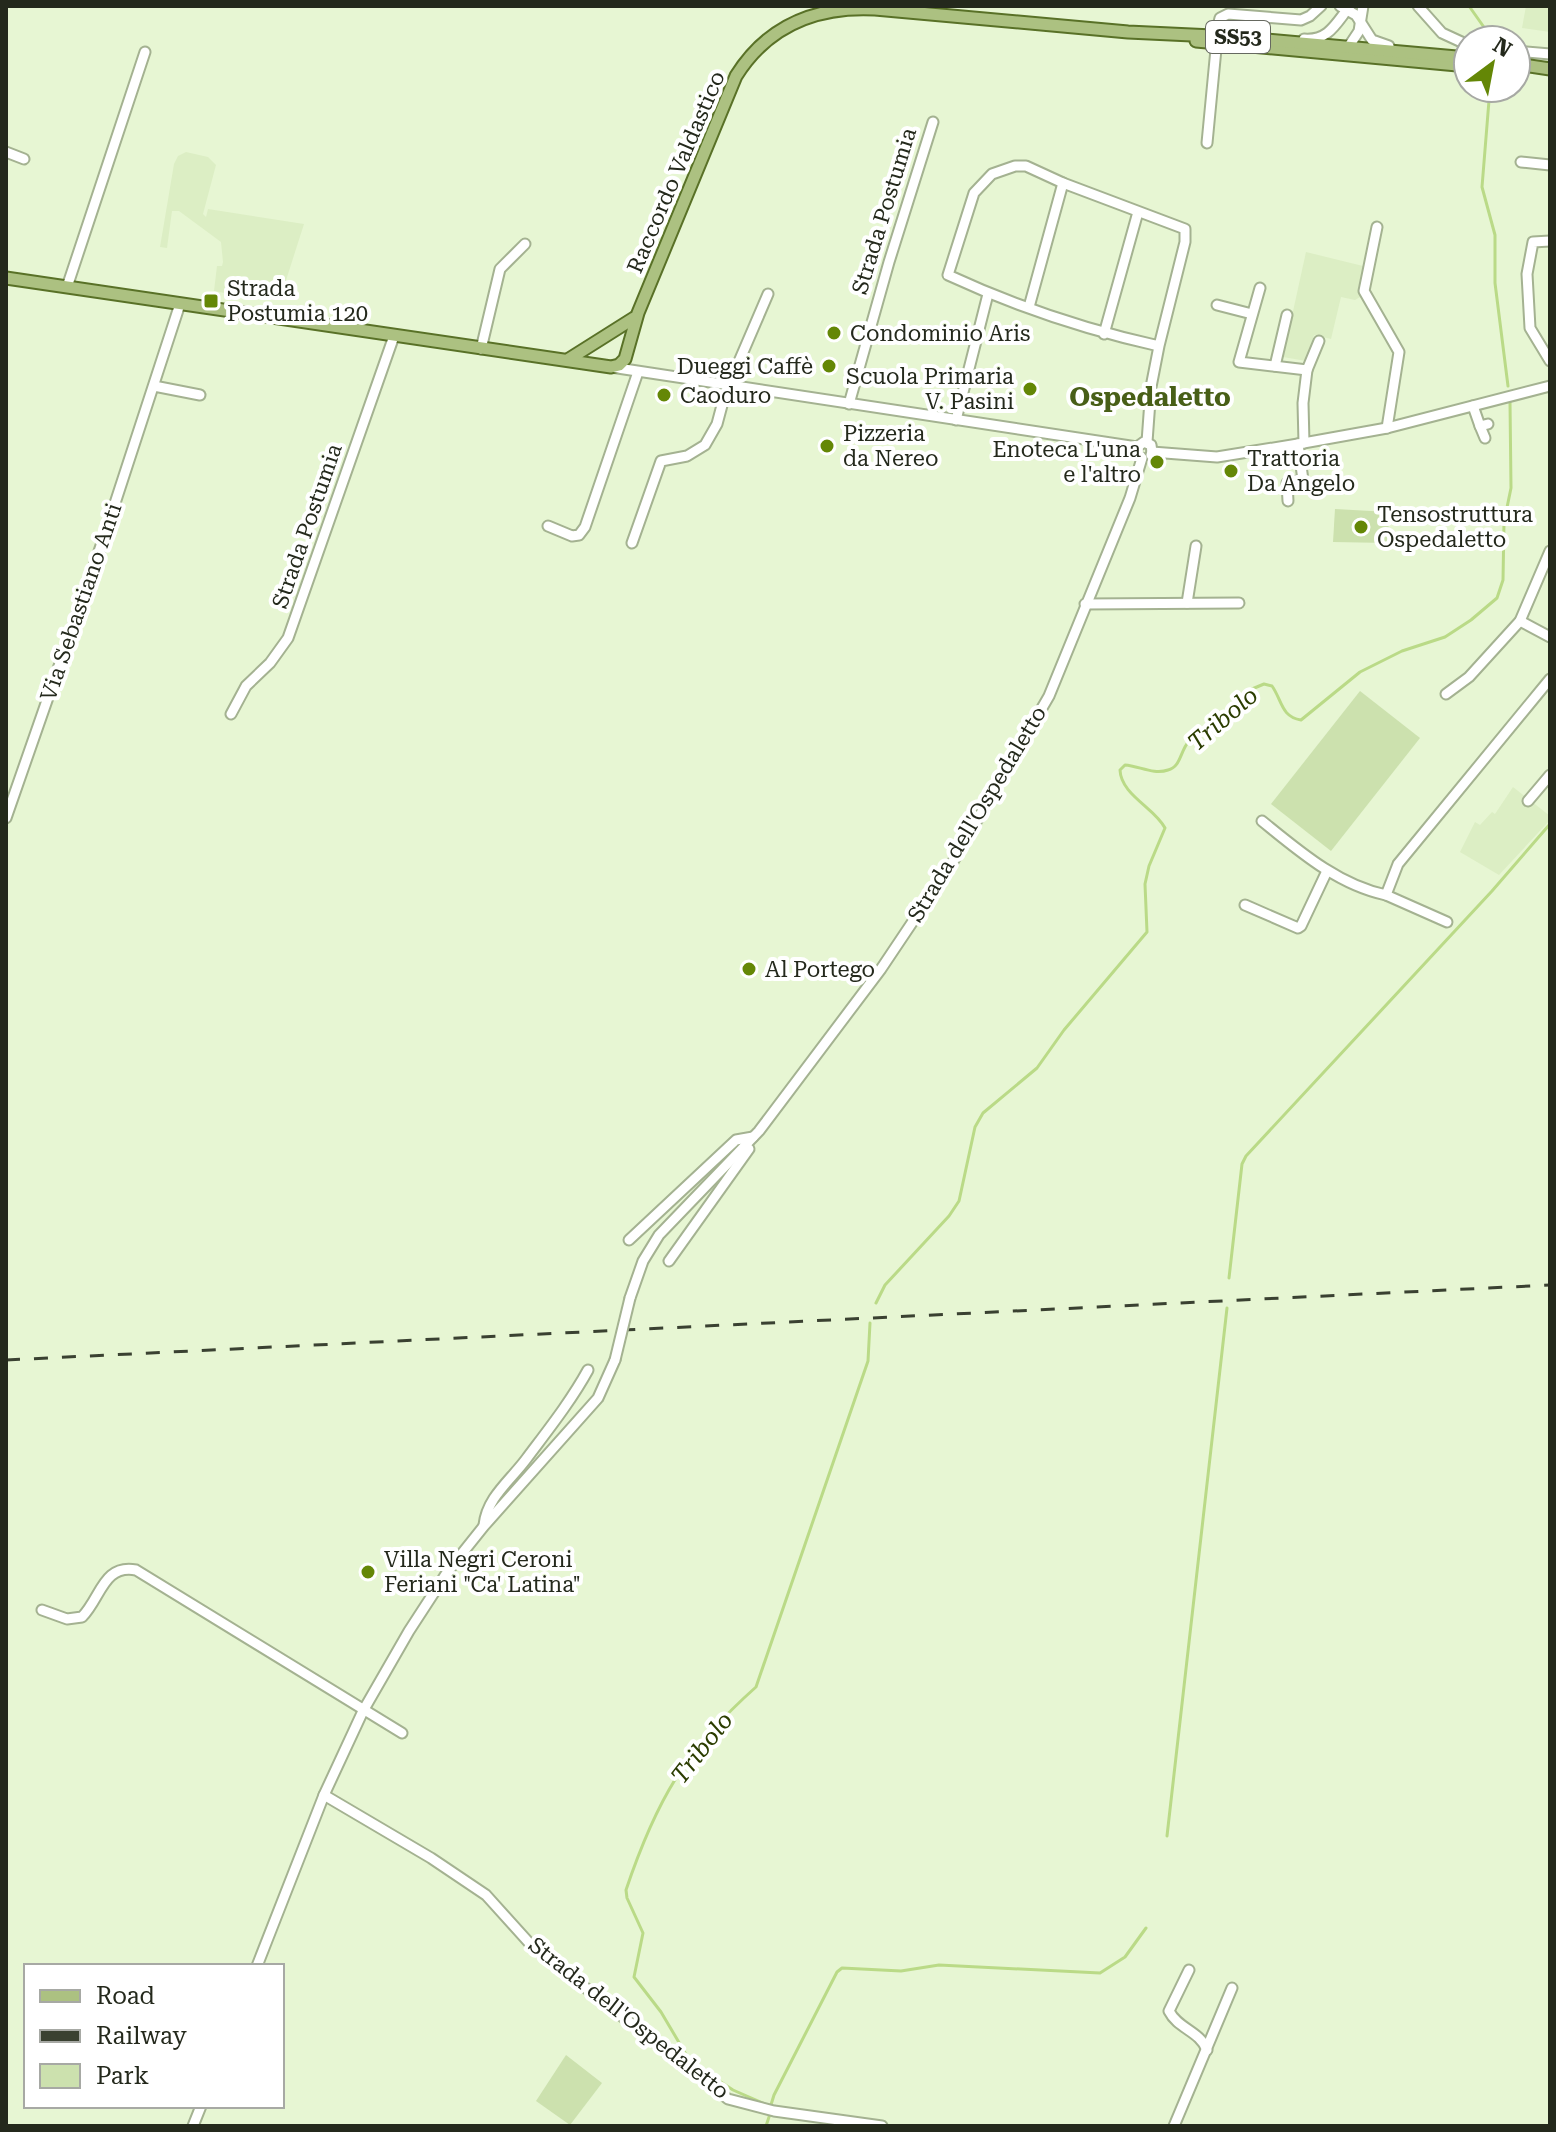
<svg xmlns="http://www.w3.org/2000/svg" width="1556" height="2132" font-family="'Roboto Serif',serif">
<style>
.built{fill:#dceec4}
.green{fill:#cce1ae}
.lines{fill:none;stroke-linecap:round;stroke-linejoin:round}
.stream{stroke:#bada87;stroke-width:3}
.minor-casing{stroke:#a4b291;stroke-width:13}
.major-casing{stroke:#597127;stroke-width:15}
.minor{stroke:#fff;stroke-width:9}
.major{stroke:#acc181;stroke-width:11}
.rail{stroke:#3a4131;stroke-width:3;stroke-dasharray:14 14;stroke-linecap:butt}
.minor-bridge-casing{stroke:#a4b291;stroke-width:13;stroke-linecap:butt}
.minor-bridge{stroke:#fff;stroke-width:9}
.poi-dot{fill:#648706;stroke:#fff;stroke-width:3}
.labels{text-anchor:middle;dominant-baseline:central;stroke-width:8;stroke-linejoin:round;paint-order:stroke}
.shield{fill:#fff;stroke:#666960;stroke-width:2}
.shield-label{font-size:20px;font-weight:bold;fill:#24291c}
.street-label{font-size:22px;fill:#24291c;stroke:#fff}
.poi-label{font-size:22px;fill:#24291c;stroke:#fff;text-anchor:start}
.water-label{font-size:24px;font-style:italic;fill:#2b3d00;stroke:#fff}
.quarter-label{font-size:26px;font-weight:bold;fill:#485f17;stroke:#fff}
</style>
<rect width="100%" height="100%" fill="#e7f6d3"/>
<!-- built -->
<g class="built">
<polygon points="1526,6 1550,6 1550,32 1522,28"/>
<polygon points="186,152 208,157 216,165 203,214 206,217 208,209 304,224 281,296 263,300 214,291 217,266 222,266 223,262 221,242 179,211 172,211 167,248 160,247 174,164 178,156"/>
<polygon points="1306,252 1363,266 1358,289 1360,297 1355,300 1341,297 1331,339 1314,335 1306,361 1283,357"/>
<polygon points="1513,787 1550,816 1550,820 1499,875 1460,852 1475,822 1480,825 1492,812 1495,814"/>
</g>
<!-- green -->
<g class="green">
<polygon points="1335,509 1389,512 1388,543 1333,542"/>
<polygon points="1360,691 1420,738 1331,851 1271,804"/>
<polygon points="566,2055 602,2083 570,2125 536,2101"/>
</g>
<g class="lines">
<!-- stream -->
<g class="stream">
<polyline points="1469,6 1493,40"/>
<polyline points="1490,88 1482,187 1495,235 1495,283 1508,386"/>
<polyline points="1229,1278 1242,1164 1246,1156 1492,891 1550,824"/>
<path d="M 876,1303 L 885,1285 L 949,1216 L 959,1201 L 975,1127 L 983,1113 L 1037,1068 L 1064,1030 L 1147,932 L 1145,884 L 1149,866 L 1165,828 C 1155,808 1121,795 1120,770 L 1125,765 C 1139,766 1154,775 1168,770 C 1181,767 1180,751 1189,741 C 1207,723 1233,707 1252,689 L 1264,684 L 1272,686 C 1282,700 1281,717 1301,720 L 1360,672 L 1402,651 L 1445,637 L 1471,620 L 1497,598 L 1503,580 L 1504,522 L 1511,488 L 1510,402"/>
<polyline points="1167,1836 1227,1308"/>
<path d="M 765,2104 L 733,2090 L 701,2069 L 687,2056 L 661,2012 L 634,1977 L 643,1933 L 627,1898 L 626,1890 C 656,1801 685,1750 756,1687 L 868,1361 L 870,1323"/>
<polyline points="770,2108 774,2095 837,1972 842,1968 901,1971 939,1965 1100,1973 1125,1957 1146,1928"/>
<polyline points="766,2126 770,2114"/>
</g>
<!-- minor casing -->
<g class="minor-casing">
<g id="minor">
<polyline points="1340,6 1356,15 1372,40 1389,46"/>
<polyline points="1418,6 1442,33 1468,45"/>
<polyline points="1217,30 1220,18 1228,14 1301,20 1310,16 1321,6"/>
<path d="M 1304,39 C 1329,41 1336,23 1350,6"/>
<polyline points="1347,49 1359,31 1363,6"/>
<polyline points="1516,51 1550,54"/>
<polyline points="1207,143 1216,49"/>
<polyline points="6,152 24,159"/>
<polyline points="1521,162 1550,165"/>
<polyline points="1377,227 1364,291 1399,352 1387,428"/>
<polyline points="1550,241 1533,242 1527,274 1530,328 1550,361"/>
<polyline points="67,287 145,52"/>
<polyline points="1260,288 1239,362 1307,370 1303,403 1304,443"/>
<polyline points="1217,305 1252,314"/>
<polyline points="1029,307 1063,183"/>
<polyline points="1104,334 1138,212"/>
<polyline points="481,349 500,269 525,244"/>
<polyline points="1275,366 1287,315"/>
<polyline points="611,367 1137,447 1144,442 1151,445 1152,452"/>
<polyline points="1307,370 1319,341"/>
<polyline points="154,386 200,395"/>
<polyline points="849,404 889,262 933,122"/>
<polyline points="1473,406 1480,426 1488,424"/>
<polyline points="956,420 988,294"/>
<polyline points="1480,426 1485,438"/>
<path d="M 1147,442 L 1151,387 L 1159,346 L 1185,242 L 1185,229 L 1063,183 L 1026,166 L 1015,166 L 992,174 L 974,193 L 948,275 C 1015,306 1087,330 1159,346"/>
<polyline points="1151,455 1152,452 1217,457 1298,444 1387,428 1550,386"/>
<polyline points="1288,501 1287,483 1303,480 1298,444"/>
<polyline points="548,526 572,536 579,535 585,527 638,372"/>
<polyline points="632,543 661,461 687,456 705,445 717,424 725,394 768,294"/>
<polyline points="1187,603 1196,546"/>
<polyline points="1085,604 1239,603"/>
<polyline points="1520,621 1550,637"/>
<polyline points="1446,694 1469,677 1520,621 1550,551"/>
<polyline points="231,714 246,686 270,663 288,638 394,336"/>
<polyline points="1528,801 1550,775"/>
<polyline points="6,818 104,537 180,304"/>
<path d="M 1262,821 C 1299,851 1338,885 1386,895 L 1398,864 L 1550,679"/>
<polyline points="1386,895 1447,922"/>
<polyline points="1245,905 1298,928 1301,926 1327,871"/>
<polyline points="629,1240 736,1140 753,1137"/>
<polyline points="669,1261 749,1149"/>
<polyline points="630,1298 643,1261 659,1235 759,1131 881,969 954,860 1049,696 1130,498 1142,458"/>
<path d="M 484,1525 C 487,1497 511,1480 527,1458 C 548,1430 571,1401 588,1370"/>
<path d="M 42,1610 L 67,1619 L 82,1617 C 101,1598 103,1564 136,1570 L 402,1733"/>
<polyline points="324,1795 431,1858 486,1895 532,1946 728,2099 774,2111 882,2126"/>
<polyline points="257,1966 324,1795 363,1711 409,1631 448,1571 484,1526 598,1398 615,1360"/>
<path d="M 1189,1970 L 1169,2011 C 1178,2029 1200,2031 1207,2050"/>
<polyline points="193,2126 201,2106"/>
<polyline points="1174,2126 1232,1988"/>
</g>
</g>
<!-- major casing -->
<g class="major-casing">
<g id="major">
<polyline points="1196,41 1468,66"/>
<polyline points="1516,64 1550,69"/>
<path d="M 6,278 L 611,367 L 619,365 L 625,359 L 638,313 L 736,76 C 768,25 817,6 875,9 L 1128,32 L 1234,37 L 1468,58"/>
<polyline points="569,359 634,318"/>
</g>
</g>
<!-- minor -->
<use href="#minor" class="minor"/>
<!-- major -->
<use href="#major" class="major"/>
<!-- rail -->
<polyline class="rail" points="6,1360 1550,1285"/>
<!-- minor-bridge casing -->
<g class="minor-bridge-casing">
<polyline id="minor-bridge" points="615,1360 630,1298"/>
</g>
<!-- minor-bridge -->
<use href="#minor-bridge" class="minor-bridge"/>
</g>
<!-- markers -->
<g class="poi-dot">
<rect x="203" y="293" width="16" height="16" rx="4"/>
<circle cx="834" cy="333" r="8"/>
<circle cx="829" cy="366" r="8"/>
<circle cx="1030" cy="389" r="8"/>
<circle cx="664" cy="395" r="8"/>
<circle cx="827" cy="446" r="8"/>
<circle cx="1157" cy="462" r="8"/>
<circle cx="1231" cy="471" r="8"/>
<circle cx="1361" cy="527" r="8"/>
<circle cx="749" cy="969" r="8"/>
<circle cx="368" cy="1572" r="8"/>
</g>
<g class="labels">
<!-- shield labels -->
<rect class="shield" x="1206" y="21" width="64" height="32" rx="6"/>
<g class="shield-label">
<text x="1238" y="37">SS53</text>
</g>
<!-- street labels -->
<g class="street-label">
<text transform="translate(676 172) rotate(-67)">Raccordo Valdastico</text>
<text transform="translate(884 211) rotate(-73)">Strada Postumia</text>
<text transform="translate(307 526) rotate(-71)">Strada Postumia</text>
<text transform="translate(81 602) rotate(-71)">Via Sebastiano Anti</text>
<text transform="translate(977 814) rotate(-59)">Strada dell'Ospedaletto</text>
<text transform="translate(629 2018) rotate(38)">Strada dell'Ospedaletto</text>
</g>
<!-- poi labels -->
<g class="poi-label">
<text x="227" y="288">Strada<tspan x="227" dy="25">Postumia 120</tspan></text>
<text x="850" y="333">Condominio Aris</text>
<text x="813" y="366" text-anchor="end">Dueggi Caffè</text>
<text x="1014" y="376" text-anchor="end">Scuola Primaria<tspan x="1014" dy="25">V. Pasini</tspan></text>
<text x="680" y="395">Caoduro</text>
<text x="843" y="433">Pizzeria<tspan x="843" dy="25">da Nereo</tspan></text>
<text x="1141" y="449" text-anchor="end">Enoteca L'una<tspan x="1141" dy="25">e l'altro</tspan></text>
<text x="1247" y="458">Trattoria<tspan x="1247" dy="25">Da Angelo</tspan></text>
<text x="1377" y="514">Tensostruttura<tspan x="1377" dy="25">Ospedaletto</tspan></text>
<text x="765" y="969">Al Portego</text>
<text x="384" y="1559">Villa Negri Ceroni<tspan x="384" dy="25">Feriani "Ca' Latina"</tspan></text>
</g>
<!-- water labels -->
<g class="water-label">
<text transform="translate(1223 719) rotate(-41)">Tribolo</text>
<text transform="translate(702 1748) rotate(-52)">Tribolo</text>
</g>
<!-- quarter labels -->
<g class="quarter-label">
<text x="1150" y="397">Ospedaletto</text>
</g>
</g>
<!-- border -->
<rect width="1556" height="2132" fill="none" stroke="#24291c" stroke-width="16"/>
<!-- legend -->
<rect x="24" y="1964" width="260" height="144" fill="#ffffff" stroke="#a7a9a4" stroke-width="2"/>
<rect x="40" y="1990" width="40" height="12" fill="#acc181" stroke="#a7a9a4" stroke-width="2"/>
<text x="96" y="2004" font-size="24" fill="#24291c">Road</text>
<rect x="40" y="2030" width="40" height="12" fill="#3a4131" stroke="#a7a9a4" stroke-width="2"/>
<text x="96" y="2044" font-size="24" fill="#24291c">Railway</text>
<rect x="40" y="2064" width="40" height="24" fill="#cce1ae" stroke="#a7a9a4" stroke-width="2"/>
<text x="96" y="2084" font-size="24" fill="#24291c">Park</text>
<!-- north arrow -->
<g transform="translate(1492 64) rotate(32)"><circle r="38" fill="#ffffff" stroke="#a7a9a4" stroke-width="2"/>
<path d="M0-6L14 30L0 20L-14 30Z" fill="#648706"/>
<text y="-12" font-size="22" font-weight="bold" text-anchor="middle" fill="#24291c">N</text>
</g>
</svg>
